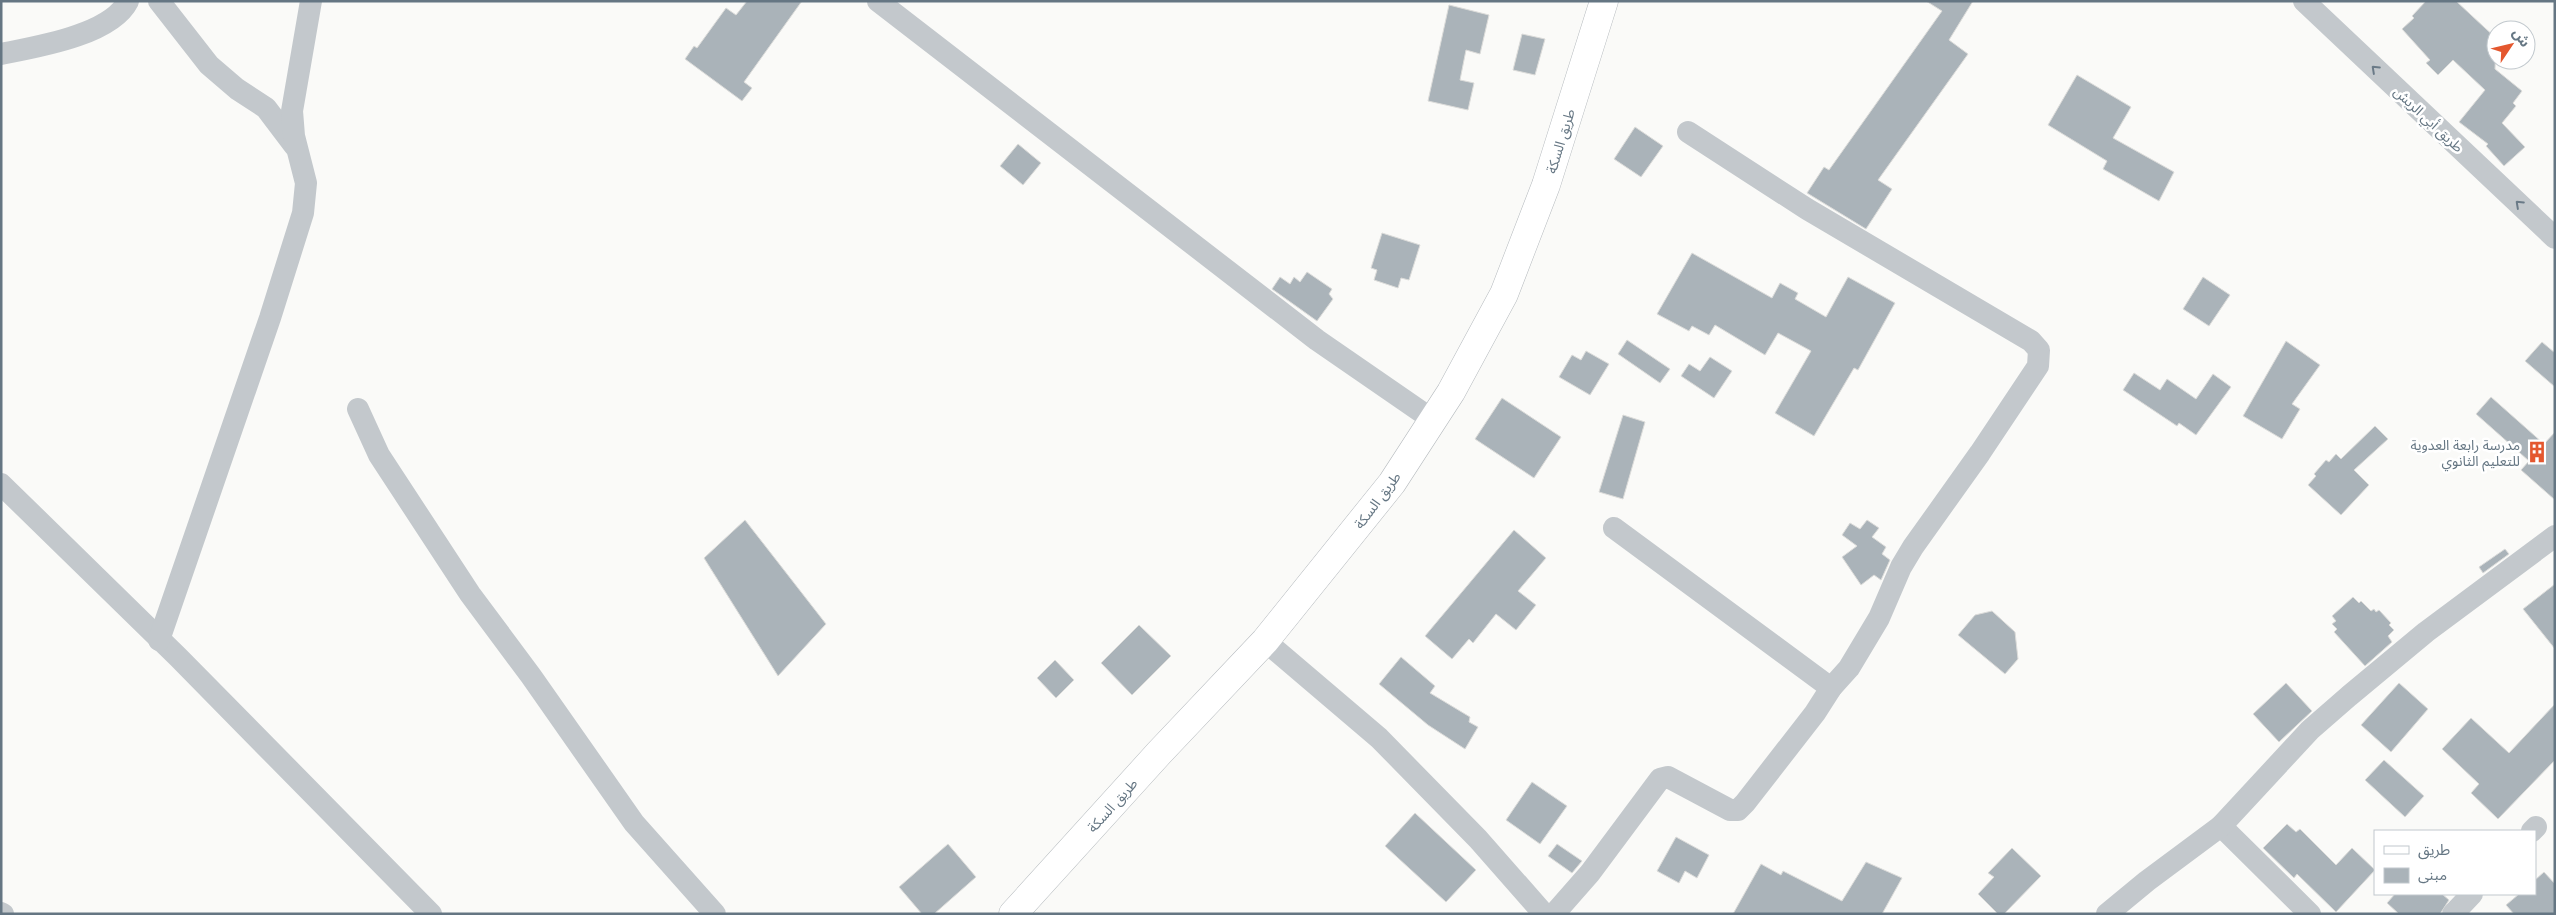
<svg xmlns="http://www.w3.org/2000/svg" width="2556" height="915" font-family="'Noto Sans','Noto Sans Arabic',sans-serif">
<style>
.building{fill:#aab3b9;stroke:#dcdcda}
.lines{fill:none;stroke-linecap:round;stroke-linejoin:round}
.primary-casing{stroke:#b5babe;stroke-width:29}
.minor{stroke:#c3c8cc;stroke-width:22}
.primary{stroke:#fff;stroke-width:28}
.oneway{stroke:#6a7a87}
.labels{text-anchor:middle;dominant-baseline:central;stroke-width:5;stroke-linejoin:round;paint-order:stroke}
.street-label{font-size:14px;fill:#657683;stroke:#fff}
.poi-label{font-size:14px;fill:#657683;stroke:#fff;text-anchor:end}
</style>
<rect width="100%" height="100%" fill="#fafaf8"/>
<!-- building -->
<g class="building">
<polygon points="747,1 802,1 744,82 752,88 742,101 685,59 694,46 697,48 726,8 736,15"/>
<polygon points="1926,1 1973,1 1949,40 1968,54 1878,180 1892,189 1866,229 1807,193 1824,167 1829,170 1942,11"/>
<polygon points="2426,1 2456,1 2485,28 2496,38 2495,69 2522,91 2513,103 2516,106 2502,123 2525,147 2504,166 2486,146 2488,144 2459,122 2485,90 2453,60 2438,75 2426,63 2430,60 2402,29 2414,18 2412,16"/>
<polygon points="1449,5 1489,15 1480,54 1466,50 1460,80 1474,83 1468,110 1428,101"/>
<polygon points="1522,34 1545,39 1535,75 1513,70"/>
<polygon points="2077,75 2131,107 2113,138 2174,172 2159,201 2103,169 2107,161 2048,125"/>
<polygon points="1635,127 1663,146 1641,177 1614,159"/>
<polygon points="1018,144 1041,163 1023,185 1000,166"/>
<polygon points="1382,233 1420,245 1409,280 1401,278 1398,288 1374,280 1377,270 1371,268"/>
<polygon points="1692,253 1772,298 1780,283 1798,293 1795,299 1826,317 1848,277 1895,303 1858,370 1854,368 1814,436 1775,413 1811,351 1778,333 1765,355 1715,325 1709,335 1692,326 1689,331 1657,314"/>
<polygon points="1307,272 1332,289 1329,294 1333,299 1317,321 1272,289 1280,277 1290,284 1294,277 1300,282"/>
<polygon points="2203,277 2230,295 2209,326 2183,309"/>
<polygon points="1627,340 1670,369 1660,383 1618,354"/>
<polygon points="2286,341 2320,365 2292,404 2300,409 2282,439 2243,416"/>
<polygon points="2542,342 2555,353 2555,387 2525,361"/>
<polygon points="1586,351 1609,364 1590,395 1559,377 1572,355 1581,360"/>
<polygon points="1710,357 1732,371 1714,398 1681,376 1689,364 1700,371"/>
<polygon points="2134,373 2160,390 2167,379 2196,399 2213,374 2231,387 2196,435 2179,423 2177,426 2123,390"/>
<polygon points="2491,397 2544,444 2555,432 2555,500 2521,470 2529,461 2476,414"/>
<polygon points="1502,398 1561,437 1534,478 1475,439"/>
<polygon points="1623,415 1645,422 1623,499 1599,492"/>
<polygon points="2375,426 2388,439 2354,470 2369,485 2341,515 2308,485 2316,476 2314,474 2326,460 2329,462 2336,454 2341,459"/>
<polygon points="745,520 826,624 778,676 704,558"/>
<polygon points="1867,520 1879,528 1872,537 1886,547 1882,554 1890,560 1881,580 1874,575 1861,585 1842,557 1857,546 1842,535 1850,523 1860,529"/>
<polygon points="1514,530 1546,558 1518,591 1536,605 1516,630 1496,614 1473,643 1469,639 1452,659 1425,636"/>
<polygon points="2505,549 2509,554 2483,573 2479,567"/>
<polygon points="2555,584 2555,649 2523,609"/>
<polygon points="2353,597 2359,603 2361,601 2371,611 2374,609 2376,612 2379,610 2391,623 2389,625 2394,630 2388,636 2392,642 2365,666 2334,632 2337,629 2332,624 2336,621 2332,616"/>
<polygon points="1992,611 2015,632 2018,659 2005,674 1958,635 1975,615"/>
<polygon points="1139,625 1171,656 1132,695 1101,663"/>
<polygon points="1401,657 1435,686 1430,693 1470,717 1469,722 1478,727 1465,749 1428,725 1379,684"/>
<polygon points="1055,660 1074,680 1056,698 1037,678"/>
<polygon points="2286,683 2312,711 2279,742 2253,714"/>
<polygon points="2399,683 2428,709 2391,752 2361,725"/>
<polygon points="2555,704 2555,760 2498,819 2471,793 2479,784 2442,749 2471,718 2509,753"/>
<polygon points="2384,760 2424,796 2405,817 2365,780"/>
<polygon points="1532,782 1567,806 1540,844 1506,820"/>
<polygon points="1415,813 1476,870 1446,902 1385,846"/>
<polygon points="2287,824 2296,832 2300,829 2336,865 2352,848 2375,870 2336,912 2297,874 2294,878 2263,848"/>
<polygon points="1676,837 1709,855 1697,878 1685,871 1679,883 1657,871"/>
<polygon points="948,844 976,877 934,914 922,914 899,887"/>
<polygon points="1557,844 1582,861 1572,873 1548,856"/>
<polygon points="2012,848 2041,876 2004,914 1998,914 1978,894 1994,877 1988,873"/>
<polygon points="1866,862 1902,878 1882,914 1733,914 1761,864 1781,875 1783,871 1842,901"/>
<polygon points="2544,872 2555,884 2555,914 2514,914 2506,905 2519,894 2535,894 2535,880"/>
<polygon points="2395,894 2442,894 2449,900 2440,914 2399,914 2387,903"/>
</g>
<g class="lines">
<!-- primary casing -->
<g class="primary-casing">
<polyline id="primary" points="1013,914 1159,753 1265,641 1392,483 1451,392 1504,294 1546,185 1604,1"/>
</g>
<!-- minor -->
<g class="minor">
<polyline points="159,1 209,65 237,89 266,108 294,145"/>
<polyline points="878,1 1317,340 1433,420"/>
<polyline points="2304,1 2555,238"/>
<path d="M 1,54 C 36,47 111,35 128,1"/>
<polyline points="358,409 379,455 470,594 531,676 634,823 715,914"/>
<polyline points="1,484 178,657 431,914"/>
<polyline points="1614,528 1831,688"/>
<polyline points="159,640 270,318 303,213 306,183 294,136 292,111 311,1"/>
<polyline points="1265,641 1379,738 1478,839 1544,914"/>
<polyline points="2221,826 2310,914"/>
<polyline points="2532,831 2536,827"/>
<polyline points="1,913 3,914"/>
<polyline points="1554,914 1590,873 1660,779 1668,777 1730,810 1738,810 1745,803 1815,713 1831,688 1849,668 1879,618 1901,567 1913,547 1980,453 2038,366 2039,350 2031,341 1807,209 1688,132"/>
<polyline points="2107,914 2147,881 2221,826 2310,730 2349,696 2426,632 2555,536"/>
<polyline points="2453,914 2472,894"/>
</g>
<!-- primary -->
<use href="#primary" class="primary"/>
</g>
<!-- one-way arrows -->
<defs><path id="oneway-chevron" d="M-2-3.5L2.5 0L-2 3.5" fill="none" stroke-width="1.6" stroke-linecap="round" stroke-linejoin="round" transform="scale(1.25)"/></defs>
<g class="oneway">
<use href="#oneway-chevron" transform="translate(2375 69) rotate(-137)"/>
<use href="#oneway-chevron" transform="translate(2519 204) rotate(-137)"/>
</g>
<!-- icons -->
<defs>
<g id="building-bare" transform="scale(1.725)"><path d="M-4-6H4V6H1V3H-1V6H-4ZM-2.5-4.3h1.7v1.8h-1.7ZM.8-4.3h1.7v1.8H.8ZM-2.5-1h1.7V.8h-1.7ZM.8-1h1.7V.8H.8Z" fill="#e4572e" stroke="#fff" stroke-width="2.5" paint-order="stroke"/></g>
</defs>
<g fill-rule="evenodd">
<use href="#building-bare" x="2537" y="452"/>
</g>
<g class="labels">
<!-- street labels -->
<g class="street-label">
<text transform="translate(2429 119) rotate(43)">طريق أبي الريش</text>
<text transform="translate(1560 141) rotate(-73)">طريق السكة</text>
<text transform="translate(1377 500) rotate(-53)">طريق السكة</text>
<text transform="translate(1112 805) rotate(-48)">طريق السكة</text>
</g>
<!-- poi labels -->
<g class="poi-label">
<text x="2520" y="444">مدرسة رابعة العدوية<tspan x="2520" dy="16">للتعليم الثانوي</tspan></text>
</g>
</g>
<!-- border -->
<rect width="2556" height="915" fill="none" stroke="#657683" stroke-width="5"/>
<!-- legend -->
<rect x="2374" y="830" width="162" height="65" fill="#ffffff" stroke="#c1c8cd"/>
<rect x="2384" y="846" width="25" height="8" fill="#ffffff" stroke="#c1c8cd"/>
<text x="2418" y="855" font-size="15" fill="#657683">طريق</text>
<rect x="2384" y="868" width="25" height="15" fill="#aab3b9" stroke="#c1c8cd"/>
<text x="2418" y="880" font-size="15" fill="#657683">مبنى</text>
<!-- north arrow -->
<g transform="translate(2511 45) rotate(55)"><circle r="24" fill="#ffffff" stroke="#c1c8cd"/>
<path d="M0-4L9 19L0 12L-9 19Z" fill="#e4572e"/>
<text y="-8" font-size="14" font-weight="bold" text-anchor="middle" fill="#657683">ش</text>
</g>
</svg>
